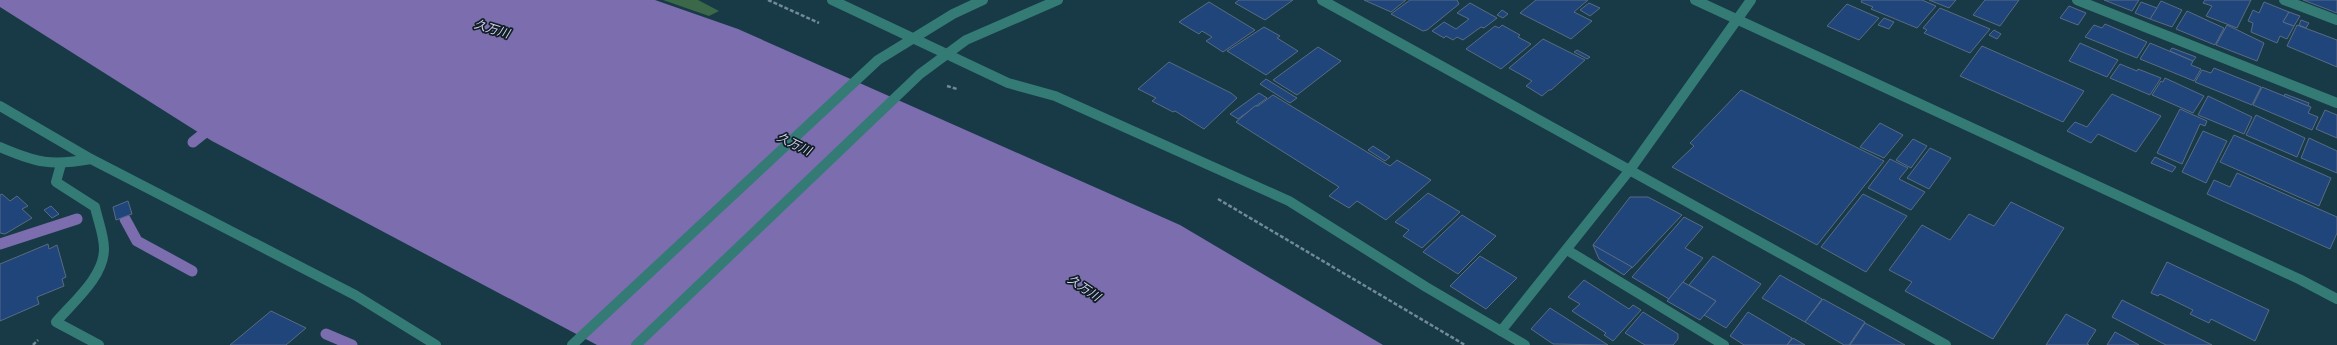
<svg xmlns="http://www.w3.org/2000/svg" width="2337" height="345" font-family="'Space Grotesk','Noto Sans JP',sans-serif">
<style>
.green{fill:#3a6849}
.water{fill:#7b6dae}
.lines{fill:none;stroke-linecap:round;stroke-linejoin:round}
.stream{stroke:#7b6dae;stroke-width:11}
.building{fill:#20457a;stroke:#596b84}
.path{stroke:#708b95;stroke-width:2.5;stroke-dasharray:4 2;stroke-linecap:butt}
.minor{stroke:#347b76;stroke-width:10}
.labels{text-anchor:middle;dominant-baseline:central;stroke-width:3.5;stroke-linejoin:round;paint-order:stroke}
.water-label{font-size:12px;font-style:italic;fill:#d7d1f7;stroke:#101f24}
</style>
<rect width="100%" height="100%" fill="#173a46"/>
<!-- green -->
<polygon class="green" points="663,0 698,0 719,11 709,16"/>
<!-- water -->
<polygon class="water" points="0,0 655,0 738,29 1180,225 1383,345 597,345 212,141 0,7"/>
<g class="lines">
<!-- stream -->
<g class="stream">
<polyline points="193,142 213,126"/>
<polyline points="125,219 137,241 192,271"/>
<polyline points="0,244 77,219"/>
<polyline points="326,334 352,345"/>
</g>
</g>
<!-- building -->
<g class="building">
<polygon points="1239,0 1293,0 1265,20 1235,3"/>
<polygon points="1364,0 1406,0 1391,12"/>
<polygon points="1410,0 1457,0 1459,4 1427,30 1423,31 1391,14"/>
<polygon points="1536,0 1588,0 1574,12 1592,21 1571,39 1520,13"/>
<polygon points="1862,0 1922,0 1936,6 1917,28 1871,9 1873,7 1861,2"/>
<polygon points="1929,0 1956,0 1949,8"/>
<polygon points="1985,0 2019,0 2000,26 1973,15"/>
<polygon points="2104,0 2139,0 2132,11"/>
<polygon points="2205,0 2251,0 2237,28 2206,16 2212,6 2203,3"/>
<polygon points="2303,0 2337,0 2337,13"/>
<polygon points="2161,1 2182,10 2172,27 2150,19"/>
<polygon points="1209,2 1255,30 1223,52 1206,41 1212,37 1202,31 1199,34 1179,22"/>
<polygon points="2141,2 2157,8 2150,19 2135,13"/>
<polygon points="2264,2 2289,12 2283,22 2294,26 2287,39 2280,36 2277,43 2251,32 2253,23 2248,21 2253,10 2259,13"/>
<polygon points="1470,3 1497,18 1484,28 1481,27 1463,40 1457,37 1453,40 1446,36 1444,38 1432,31 1444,22 1456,29 1469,19 1457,13"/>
<polygon points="1589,3 1600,8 1590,16 1580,10"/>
<polygon points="1847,4 1879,18 1859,40 1827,26"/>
<polygon points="2069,6 2086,13 2078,25 2060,18"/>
<polygon points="1940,8 1990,29 1970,53 1924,33 1927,30 1923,28"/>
<polygon points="1502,10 1508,14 1503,18 1497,15"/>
<polygon points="2187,11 2224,28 2215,45 2176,29"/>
<polygon points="2289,12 2300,16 2294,26 2283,22"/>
<polygon points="1884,18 1894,22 1889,29 1878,25"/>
<polygon points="2301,20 2309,23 2306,28 2299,25"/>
<polygon points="2105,24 2147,42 2137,58 2085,37 2094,25 2102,28"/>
<polygon points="1502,25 1520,35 1518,37 1531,44 1501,69 1466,49 1495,26 1499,28"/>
<polygon points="2227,25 2264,43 2257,61 2216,45"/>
<polygon points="2297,25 2337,40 2337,67 2287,46"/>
<polygon points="1264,27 1280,36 1277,38 1298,51 1266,75 1227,51"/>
<polygon points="1994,30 2001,34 1997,39 1989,35"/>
<polygon points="1543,39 1585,60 1551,90 1549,90 1542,96 1526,86 1532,81 1509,68"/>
<polygon points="2080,43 2118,60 2107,77 2069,61"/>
<polygon points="2150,43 2193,61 2191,65 2201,69 2194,81 2140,59"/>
<polygon points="1982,46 2084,91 2063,122 1960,76"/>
<polygon points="1318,47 1341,61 1297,95 1273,80"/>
<polygon points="2172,48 2196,57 2193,61 2170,51"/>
<polygon points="1577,50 1590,57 1587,59 1574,52"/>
<polygon points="1169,62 1231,93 1237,98 1204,129 1175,111 1173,112 1152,101 1156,98 1138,89"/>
<polygon points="2120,64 2137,71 2138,69 2161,78 2150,95 2110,78"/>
<polygon points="2214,68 2261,87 2252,105 2195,82 2202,70 2211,73"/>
<polygon points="2165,78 2204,96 2193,113 2152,95 2161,81 2163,82"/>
<polygon points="1266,79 1297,98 1290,103 1260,84"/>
<polygon points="2262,87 2311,107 2308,113 2318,117 2312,130 2253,105"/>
<polygon points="1741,90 1884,161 1817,245 1672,167 1694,146 1690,143"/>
<polygon points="1259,93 1267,98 1238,119 1230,114"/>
<polygon points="2112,94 2161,116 2136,152 2098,134 2091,143 2067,131 2075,122 2087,127"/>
<polygon points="2285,94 2309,103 2308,106 2284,96"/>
<polygon points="1273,95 1390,166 1397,160 1431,180 1386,220 1357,201 1349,208 1329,196 1339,187 1236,122 1255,106 1258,106"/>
<polygon points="2208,96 2252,117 2244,134 2198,115"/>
<polygon points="2180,109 2207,121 2205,126 2200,124 2182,164 2157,153"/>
<polygon points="2325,110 2337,115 2337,138 2316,129"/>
<polygon points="2256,115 2305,138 2297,157 2246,135"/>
<polygon points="1880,123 1903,135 1884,158 1860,147"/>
<polygon points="2203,131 2227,141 2206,183 2182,172"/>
<polygon points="2234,135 2331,178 2319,206 2220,162"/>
<polygon points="2309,138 2337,151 2337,173 2301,158"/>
<polygon points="1913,139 1927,146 1911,168 1896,160"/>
<polygon points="1373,146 1390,157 1385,161 1368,150"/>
<polygon points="1930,148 1951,158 1929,189 1907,178"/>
<polygon points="2155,157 2176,167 2172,172 2151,163"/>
<polygon points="1890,159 1908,168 1899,179 1925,192 1911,210 1868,188"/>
<polygon points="2237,173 2337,217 2337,233 2330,249 2207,194 2214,180 2230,187"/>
<polygon points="1428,193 1460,212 1422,248 1403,236 1409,230 1395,222"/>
<polygon points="2,194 10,201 17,196 28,206 22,209 32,218 5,234 0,233 0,195"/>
<polygon points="1863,194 1907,216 1866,272 1821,247"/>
<polygon points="1630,197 1648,197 1682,215 1632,268 1593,245"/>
<polygon points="128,201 132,214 116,220 113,207"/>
<polygon points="2011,202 2064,228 1993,339 1905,291 1912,282 1889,270 1922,225 1950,240 1969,214 1994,226"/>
<polygon points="51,206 59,214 52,218 44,210"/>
<polygon points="1462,215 1496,236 1458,274 1423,252"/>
<polygon points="1684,217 1703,227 1685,248 1703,258 1669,299 1632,277"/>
<polygon points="48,244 49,249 57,245 66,277 62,279 64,286 37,297 39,304 0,321 0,264"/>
<polygon points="1593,245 1632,267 1624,275 1599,259"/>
<polygon points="1480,256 1517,278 1486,309 1450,286"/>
<polygon points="1713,256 1761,284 1726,328 1704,315 1716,301 1689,285"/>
<polygon points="2167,262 2269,310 2255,341 2211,319 2209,323 2190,314 2193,310 2160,294 2158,296 2151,293"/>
<polygon points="1780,275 1822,299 1805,322 1762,298"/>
<polygon points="1584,280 1629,309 1633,305 1641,310 1613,341 1604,335 1606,333 1572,311 1580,304 1568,297"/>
<polygon points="1683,282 1716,301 1700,320 1667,301"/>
<polygon points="1823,299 1865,322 1849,345 1844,345 1805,322"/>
<polygon points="2122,300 2212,345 2166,345 2112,317"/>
<polygon points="1550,308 1608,345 1553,344 1531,329"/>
<polygon points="271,311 306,328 286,345 230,345"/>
<polygon points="1643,312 1678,334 1678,339 1673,345 1645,345 1625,333"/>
<polygon points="1748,312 1792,338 1787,345 1744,345 1730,336"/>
<polygon points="2066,314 2096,330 2087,344 2089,345 2046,345"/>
<polygon points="1865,323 1905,345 1850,345"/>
<polygon points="2115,332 2139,345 2107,345"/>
<polygon points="1793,338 1805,345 1787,345"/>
</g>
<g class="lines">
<!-- path -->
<g class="path">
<polyline points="768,0 819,23"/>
<polyline points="947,86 957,89"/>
<polyline points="1218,199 1465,345"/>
<polyline points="33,345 38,340"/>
</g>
<!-- minor -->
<g class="minor">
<polyline points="832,0 1008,83 1055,96 1289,201 1426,287 1525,345"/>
<polyline points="1322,0 1946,345"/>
<polyline points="1695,0 2299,279 2337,299"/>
<polyline points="2077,0 2337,103"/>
<polyline points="2284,0 2337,20"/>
<polyline points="0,106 91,159 355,295 436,345"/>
<path d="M 0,147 C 37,163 51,166 91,159"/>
<path d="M 61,164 L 56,182 L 95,207 C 98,221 104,235 104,249 C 104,277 73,302 56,322 L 99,345"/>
<polyline points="1567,250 1724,345"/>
<polyline points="1501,331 1629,171 1751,0"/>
<polyline points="572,345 878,60 953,14 983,0"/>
<polyline points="636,345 920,74 966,40 1058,0"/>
</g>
</g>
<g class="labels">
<!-- water labels -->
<g class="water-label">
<text transform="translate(492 29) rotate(17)">久万川</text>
<text transform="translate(794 144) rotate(26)">久万川</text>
<text transform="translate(1084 288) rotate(34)">久万川</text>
</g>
</g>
</svg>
